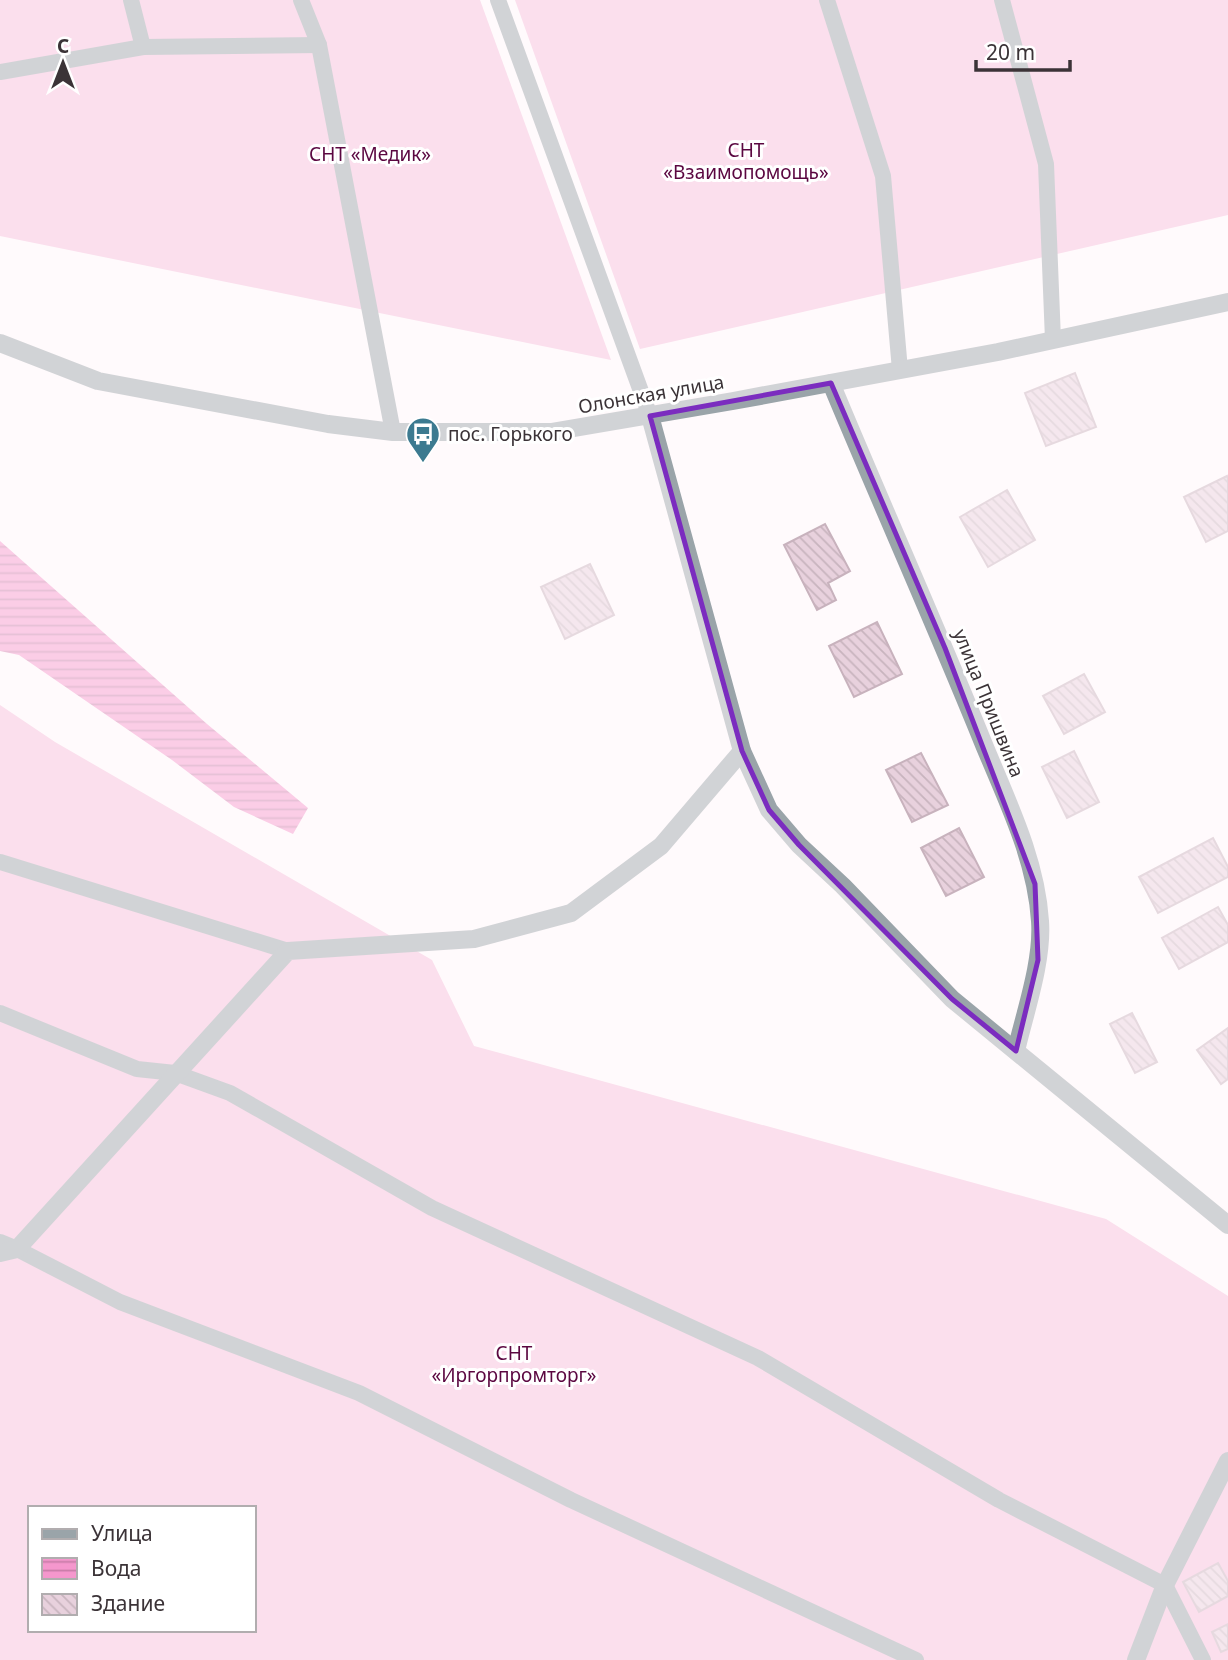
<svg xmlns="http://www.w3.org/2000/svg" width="1228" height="1660" font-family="'Noto Sans',sans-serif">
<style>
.garden{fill:#f5bedb;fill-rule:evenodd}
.water{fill:url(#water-rules)}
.building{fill:url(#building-back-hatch);stroke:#c8b2bd;stroke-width:2}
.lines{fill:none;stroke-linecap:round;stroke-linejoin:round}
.service{stroke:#9aa4a9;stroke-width:16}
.minor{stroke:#9aa4a9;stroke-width:18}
.tertiary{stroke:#9aa4a9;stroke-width:18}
.marked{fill:none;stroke:#7b2cbf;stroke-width:5;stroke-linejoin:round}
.labels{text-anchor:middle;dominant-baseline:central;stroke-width:6;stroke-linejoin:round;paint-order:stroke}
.park-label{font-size:19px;fill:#5b0741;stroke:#fff}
.street-label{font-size:19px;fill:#3b3337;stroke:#fff}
.poi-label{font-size:19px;fill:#3b3337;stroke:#fff;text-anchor:start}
</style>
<defs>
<pattern id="water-rules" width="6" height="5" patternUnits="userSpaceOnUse" patternTransform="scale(1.75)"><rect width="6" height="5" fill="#f597cd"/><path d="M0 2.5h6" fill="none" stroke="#c87ca7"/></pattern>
<pattern id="building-back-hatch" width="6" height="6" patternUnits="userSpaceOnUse" patternTransform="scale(1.75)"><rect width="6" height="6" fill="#e8d1dd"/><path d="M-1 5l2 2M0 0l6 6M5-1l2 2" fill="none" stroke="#c8b4be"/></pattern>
</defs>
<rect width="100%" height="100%" fill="#fffafc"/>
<!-- garden -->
<g class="garden">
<polygon points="0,0 480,0 611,360 0,236"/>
<polygon points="515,0 1228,0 1228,215 640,349"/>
<path d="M 0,705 L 55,742 L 432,960 L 474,1046 L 1106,1219 L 1228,1296 L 1228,1660 L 0,1660 ZM 30,1508 L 254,1508 L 254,1630 L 30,1630 Z"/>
</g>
<!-- water -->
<polygon class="water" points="0,541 207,724 308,808 293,834 234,807 172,760 19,655 0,651"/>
<!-- building -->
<g class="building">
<polygon points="1075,373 1096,427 1046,446 1025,393"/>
<polygon points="1227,476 1228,479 1228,531 1206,542 1184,497"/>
<polygon points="1007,490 1035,540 988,567 960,517"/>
<polygon points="825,524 850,571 828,583 836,600 817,610 784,545"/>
<polygon points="590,564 614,615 565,639 541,587"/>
<polygon points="877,622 902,674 854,697 829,646"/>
<polygon points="1084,674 1105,712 1064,734 1043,696"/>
<polygon points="1074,751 1099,802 1067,818 1042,767"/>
<polygon points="921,753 948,805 912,822 886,770"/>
<polygon points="959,828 984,877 946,896 921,848"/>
<polygon points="1213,838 1228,867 1228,877 1158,913 1139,877"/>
<polygon points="1218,907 1228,925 1228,942 1179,969 1162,938"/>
<polygon points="1132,1013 1157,1062 1135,1073 1110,1024"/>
<polygon points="1228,1028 1228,1079 1221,1084 1197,1050"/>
<polygon points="1218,1563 1228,1581 1228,1596 1199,1612 1183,1582"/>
<polygon points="1228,1624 1228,1649 1221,1652 1212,1632"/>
</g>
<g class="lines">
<!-- service -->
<g class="service">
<polyline points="131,0 143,47"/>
<polyline points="301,0 319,45 393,432"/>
<polyline points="498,0 650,416"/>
<polyline points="827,0 883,176 900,370"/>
<polyline points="1002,0 1046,164 1053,340"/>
<polyline points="0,72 143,47 319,45"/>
<polyline points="0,862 288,951"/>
<polyline points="0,1013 137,1069 175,1073 230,1093 432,1208 758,1358 999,1500 1165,1585 1203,1660"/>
<polyline points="0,1242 17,1249 120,1302 359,1393 571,1500 916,1660"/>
</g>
<!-- minor -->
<g class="minor">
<path d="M 831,383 C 880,501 932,617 980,735 C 1004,795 1036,856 1040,921 C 1043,961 1025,1012 1016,1051"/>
<polyline points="650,416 742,751 769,810 799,845 843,886 952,999 1228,1225"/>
<polyline points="0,1253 17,1249 288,951 474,939 571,913 661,846 742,751"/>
<polyline points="1136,1660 1165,1585 1228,1461"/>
</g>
<!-- tertiary -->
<polyline class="tertiary" points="0,343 98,381 328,424 393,432 551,432 733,401 998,352 1228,302"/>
</g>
<!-- marked area -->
<path d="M0 0H1228V1660H0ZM 831,383 L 945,648 L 1035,884 L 1038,960 L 1016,1051 L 952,999 L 799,845 L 769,810 L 742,751 L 650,416 Z" fill="#fffafc" fill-opacity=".55" fill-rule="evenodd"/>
<path class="marked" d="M 831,383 L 945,648 L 1035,884 L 1038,960 L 1016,1051 L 952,999 L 799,845 L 769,810 L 742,751 L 650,416 Z"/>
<!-- icons -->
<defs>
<g id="bus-pin" transform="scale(1.75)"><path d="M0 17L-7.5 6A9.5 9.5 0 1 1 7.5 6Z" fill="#3c7a90" stroke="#fff"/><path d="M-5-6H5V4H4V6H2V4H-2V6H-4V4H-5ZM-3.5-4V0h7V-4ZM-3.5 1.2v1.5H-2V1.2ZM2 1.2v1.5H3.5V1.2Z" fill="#fff"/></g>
</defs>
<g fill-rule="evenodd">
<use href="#bus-pin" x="423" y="434"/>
</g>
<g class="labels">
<!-- park labels -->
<g class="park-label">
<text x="746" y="150">СНТ<tspan x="746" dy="22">«Взаимопомощь»</tspan></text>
<text x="370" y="154">СНТ «Медик»</text>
<text x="514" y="1353">СНТ<tspan x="514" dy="22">«Иргорпромторг»</tspan></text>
</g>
<!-- street labels -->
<g class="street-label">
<text transform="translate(651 394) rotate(-10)">Олонская улица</text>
<text transform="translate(989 703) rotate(68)">улица Пришвина</text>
</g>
<!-- poi labels -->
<g class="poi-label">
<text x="448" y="434">пос. Горького</text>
</g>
</g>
<!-- legend -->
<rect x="28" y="1506" width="228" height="126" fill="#ffffff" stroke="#b1adaf" stroke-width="2"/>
<rect x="42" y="1529" width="35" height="10" fill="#9aa4a9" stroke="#b1adaf" stroke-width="2"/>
<text x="91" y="1541" font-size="21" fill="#3b3337">Улица</text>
<rect x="42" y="1558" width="35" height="21" fill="url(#water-rules)" stroke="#b1adaf" stroke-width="2"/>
<text x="91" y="1576" font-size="21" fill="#3b3337">Вода</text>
<rect x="42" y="1594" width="35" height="21" fill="url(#building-back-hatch)" stroke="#b1adaf" stroke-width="2"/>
<text x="91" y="1611" font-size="21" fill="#3b3337">Здание</text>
<!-- north arrow -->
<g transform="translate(63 63)" stroke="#ffffff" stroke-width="5" paint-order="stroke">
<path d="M0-5L12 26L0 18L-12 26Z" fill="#3b3337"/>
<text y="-10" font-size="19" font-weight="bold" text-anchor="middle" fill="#3b3337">С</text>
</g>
<!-- scale -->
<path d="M976 60v10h94v-10" fill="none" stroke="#3b3337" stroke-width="3.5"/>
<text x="986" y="60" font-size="21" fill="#3b3337" stroke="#ffffff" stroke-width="5" paint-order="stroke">20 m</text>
</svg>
